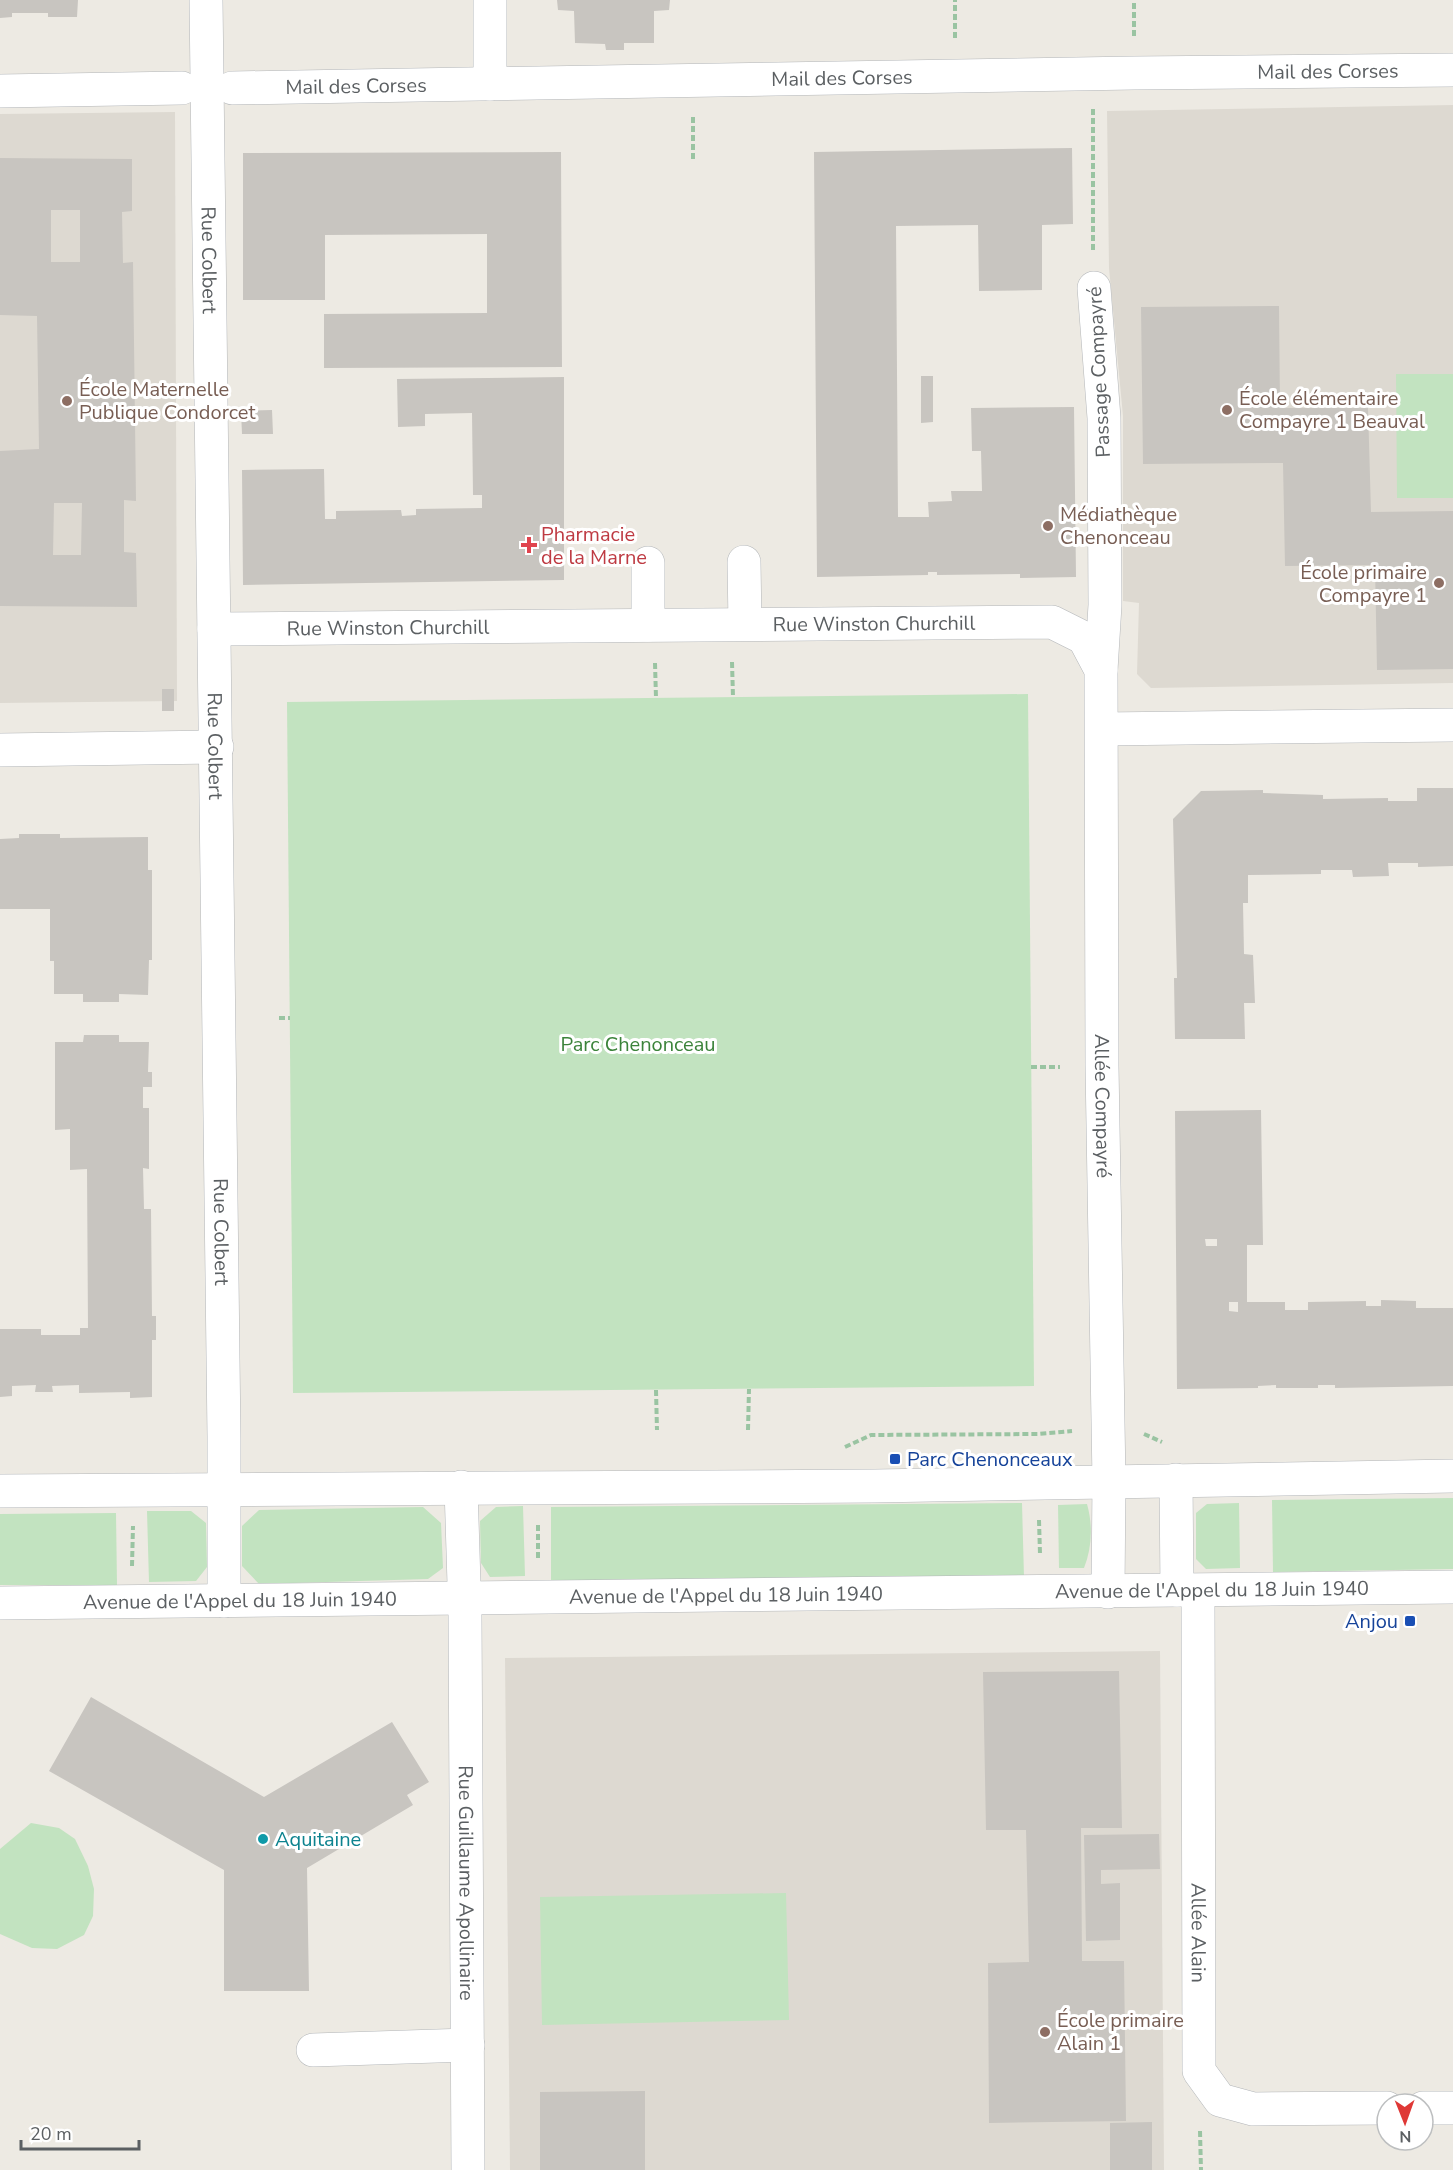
<svg xmlns="http://www.w3.org/2000/svg" width="1453" height="2170" font-family="'Nunito Sans',sans-serif">
<style>
.education{fill:#ddd9d1}
.green{fill:#c2e3c0}
.building{fill:#c8c5c0;fill-rule:evenodd}
.lines{fill:none;stroke-linecap:round;stroke-linejoin:round}
.minor-casing{stroke:#b3b6b9;stroke-width:34}
.path{stroke:#9ac4a2;stroke-width:4;stroke-dasharray:6 3;stroke-linecap:butt}
.minor{stroke:#fff;stroke-width:33}
.education-dot{fill:#8d6e63;stroke:#fff;stroke-width:2}
.health-dot{fill:#e0444e;stroke:#fff;stroke-width:2}
.transit-dot{fill:#1a4fb4;stroke:#fff;stroke-width:2}
.culture-dot{fill:#0f9aa8;stroke:#fff;stroke-width:2}
.labels{text-anchor:middle;dominant-baseline:central;stroke-width:6;stroke-linejoin:round;paint-order:stroke}
.street-label{font-size:20px;fill:#5b5f62;stroke:#fff}
.education-label{font-size:20px;fill:#785e54;stroke:#fff;text-anchor:start}
.health-label{font-size:20px;fill:#be3a42;stroke:#fff;text-anchor:start}
.park-label{font-size:20px;fill:#3b833a;stroke:#fff}
.transit-label{font-size:20px;fill:#164399;stroke:#fff;text-anchor:start}
.culture-label{font-size:20px;fill:#0d838f;stroke:#fff;text-anchor:start}
</style>
<rect width="100%" height="100%" fill="#edeae3"/>
<!-- education -->
<g class="education">
<polygon points="1453,105 1453,683 1151,688 1137,674 1139,603 1123,601 1123,416 1109,268 1107,111"/>
<polygon points="175,112 177,701 0,703 0,114"/>
<polygon points="1160,1651 1164,2170 510,2170 505,1658"/>
</g>
<!-- green -->
<g class="green">
<polygon points="1396,374 1453,374 1453,498 1397,498"/>
<polygon points="1028,694 1034,1386 293,1393 287,702"/>
<polygon points="1453,1498 1453,1569 1273,1572 1272,1500"/>
<polygon points="1022,1503 1024,1577 551,1581 551,1507"/>
<path d="M 1087,1504 C 1093,1525 1092,1548 1084,1568 L 1059,1568 L 1058,1505 Z"/>
<polygon points="1207,1504 1239,1503 1240,1568 1206,1569 1196,1559 1196,1513"/>
<polygon points="523,1506 525,1576 490,1577 481,1563 480,1521 496,1507"/>
<polygon points="423,1507 441,1523 443,1568 428,1579 259,1584 242,1566 242,1526 259,1510"/>
<polygon points="147,1511 191,1511 206,1523 207,1567 196,1581 149,1582"/>
<polygon points="116,1513 117,1585 0,1585 0,1514"/>
<polygon points="31,1823 59,1828 75,1839 88,1866 94,1889 93,1916 84,1935 57,1949 32,1948 0,1934 0,1849"/>
<polygon points="786,1893 789,2020 542,2025 540,1897"/>
</g>
<!-- building -->
<g class="building">
<polygon points="0,0 78,0 77,17 48,17 48,13 12,13 12,17 0,18"/>
<polygon points="557,0 670,0 669,10 654,11 654,43 624,43 624,50 606,50 605,44 575,43 574,11 558,10"/>
<polygon points="1072,148 1073,224 1042,225 1042,290 979,291 978,225 896,226 898,517 929,517 928,502 952,501 951,491 982,491 981,451 972,451 971,408 1074,407 1076,577 1020,578 1020,574 937,575 937,572 928,572 928,575 817,577 814,152"/>
<polygon points="561,152 562,367 324,368 324,314 487,313 487,234 325,235 325,300 243,300 243,153"/>
<path d="M 0,158 L 132,159 L 132,211 L 122,212 L 123,263 L 133,262 L 136,501 L 124,500 L 124,552 L 136,553 L 137,607 L 0,606 L 0,451 L 39,449 L 37,316 L 0,315 ZM 51,210 L 80,210 L 80,262 L 51,262 ZM 54,503 L 82,503 L 81,555 L 53,555 Z"/>
<polygon points="1279,306 1280,408 1368,408 1371,512 1453,511 1453,669 1377,670 1375,565 1285,566 1283,463 1143,464 1141,307"/>
<polygon points="921,376 933,376 933,422 921,423"/>
<polygon points="564,377 564,580 243,585 242,470 324,469 325,519 336,519 336,511 401,510 402,516 416,515 416,509 482,508 482,495 473,495 472,413 425,414 425,426 398,427 397,379"/>
<polygon points="272,410 273,434 242,434 241,411"/>
<rect x="162" y="689" width="12" height="22"/>
<polygon points="1417,788 1453,788 1453,866 1418,867 1418,863 1388,863 1389,876 1353,877 1352,870 1321,870 1321,874 1248,875 1248,903 1243,903 1244,954 1253,955 1255,1003 1244,1003 1245,1039 1175,1039 1174,978 1177,978 1173,819 1201,791 1263,790 1263,793 1323,795 1323,799 1388,798 1388,801 1417,801"/>
<polygon points="19,834 60,834 60,838 148,837 148,870 152,870 152,960 149,960 148,995 119,994 119,1002 83,1002 83,994 54,994 54,961 50,961 50,909 0,909 0,839 19,838"/>
<polygon points="84,1035 119,1035 119,1042 149,1042 148,1072 152,1072 152,1087 143,1087 143,1108 149,1108 149,1169 143,1168 144,1209 151,1209 152,1316 156,1316 156,1340 152,1340 152,1397 130,1398 130,1392 79,1393 79,1385 52,1386 53,1392 35,1392 36,1385 12,1386 12,1396 0,1397 0,1329 41,1329 41,1335 80,1335 80,1328 88,1328 87,1169 70,1170 70,1129 55,1130 55,1042 83,1042"/>
<path d="M 1261,1110 L 1263,1245 L 1247,1245 L 1247,1302 L 1285,1302 L 1285,1310 L 1308,1310 L 1308,1302 L 1366,1301 L 1366,1306 L 1381,1306 L 1381,1300 L 1416,1301 L 1416,1308 L 1453,1308 L 1453,1386 L 1335,1388 L 1335,1385 L 1318,1385 L 1318,1388 L 1276,1388 L 1276,1385 L 1258,1386 L 1258,1388 L 1177,1389 L 1175,1111 ZM 1205,1239 L 1217,1239 L 1217,1246 L 1206,1246 ZM 1229,1302 L 1238,1302 L 1238,1312 L 1229,1311 Z"/>
<polygon points="1119,1671 1122,1828 1081,1828 1082,1961 1124,1961 1126,2121 989,2123 988,1963 1029,1962 1026,1830 986,1830 983,1672"/>
<polygon points="91,1697 264,1797 392,1722 429,1782 407,1795 413,1805 307,1868 309,1991 224,1991 224,1870 49,1771"/>
<polygon points="1159,1834 1160,1869 1101,1870 1101,1884 1120,1883 1120,1940 1086,1941 1084,1835"/>
<polygon points="645,2091 645,2170 540,2170 540,2092"/>
<polygon points="1152,2122 1152,2170 1110,2170 1110,2123"/>
</g>
<g class="lines">
<!-- minor casing -->
<g class="minor-casing">
<g id="minor">
<path id="s1" d="M 206,0 L 224,1437 L 224,1601"/>
<polyline points="490,0 490,84"/>
<path id="s2" d="M 232,88 L 1134,73 L 1453,70"/>
<polyline points="0,91 182,88"/>
<polyline points="1094,288 1104,418 1105,605 1101,670"/>
<polyline points="744,562 745,624"/>
<polyline points="648,563 648,625"/>
<path id="s3" d="M 214,629 L 1052,622 L 1084,638 L 1101,670 L 1102,1066 L 1109,1481 L 1108,1592"/>
<polyline points="1102,729 1453,725"/>
<polyline points="0,750 217,747"/>
<polyline points="1176,1480 1177,1590"/>
<path id="s4" d="M 461,1487 L 465,1616 L 468,2170"/>
<polyline points="0,1491 875,1486 1453,1476"/>
<path id="s5" d="M 1198,1591 L 1199,2071 L 1220,2100 L 1253,2109 L 1387,2108"/>
<path id="s6" d="M 0,1603 L 1453,1587"/>
<polyline points="313,2050 468,2045"/>
<polyline points="1423,2108 1453,2108"/>
</g>
</g>
<!-- path -->
<g class="path">
<polyline points="1134,36 1134,0"/>
<polyline points="955,38 955,0"/>
<polyline points="1093,109 1093,252"/>
<polyline points="693,117 693,159"/>
<polyline points="732,662 733,697"/>
<polyline points="655,663 656,698"/>
<polyline points="279,1018 290,1018"/>
<polyline points="1031,1067 1060,1067"/>
<polyline points="656,1390 657,1430"/>
<polyline points="748,1430 749,1389"/>
<polyline points="1144,1434 1162,1442"/>
<polyline points="845,1447 871,1435 1038,1434 1072,1431"/>
<polyline points="1039,1520 1040,1554"/>
<polyline points="538,1525 538,1559"/>
<polyline points="132,1566 133,1526"/>
<polyline points="1200,2131 1201,2170"/>
</g>
<!-- minor -->
<use href="#minor" class="minor"/>
</g>
<!-- markers -->
<g class="education-dot">
<circle cx="67" cy="401" r="6"/>
<circle cx="1227" cy="410" r="6"/>
<circle cx="1048" cy="526" r="6"/>
<circle cx="1439" cy="583" r="6"/>
<circle cx="1045" cy="2032" r="6"/>
</g>
<path class="health-dot" d="M526 536h6v6h6v6h-6v6h-6v-6h-6v-6h6z"/>
<g class="transit-dot">
<rect x="889" y="1453" width="12" height="12" rx="3"/>
<rect x="1404" y="1615" width="12" height="12" rx="3"/>
</g>
<circle class="culture-dot" cx="263" cy="1839" r="6"/>
<g class="labels">
<!-- street labels -->
<g class="street-label">
<text stroke="none"><textPath href="#s2" startOffset="1096">Mail des Corses</textPath></text>
<text stroke="none"><textPath href="#s2" startOffset="610">Mail des Corses</textPath></text>
<text stroke="none"><textPath href="#s2" startOffset="124">Mail des Corses</textPath></text>
<text stroke="none"><textPath href="#s1" startOffset="260">Rue Colbert</textPath></text>
<text transform="translate(1099 372) rotate(-93)">Passage Compayré</text>
<text stroke="none"><textPath href="#s3" startOffset="660">Rue Winston Churchill</textPath></text>
<text stroke="none"><textPath href="#s3" startOffset="174">Rue Winston Churchill</textPath></text>
<text stroke="none"><textPath href="#s1" startOffset="746">Rue Colbert</textPath></text>
<text stroke="none"><textPath href="#s3" startOffset="1346">Allée Compayré</textPath></text>
<text stroke="none"><textPath href="#s1" startOffset="1232">Rue Colbert</textPath></text>
<text stroke="none"><textPath href="#s6" startOffset="1212">Avenue de l'Appel du 18 Juin 1940</textPath></text>
<text stroke="none"><textPath href="#s6" startOffset="726">Avenue de l'Appel du 18 Juin 1940</textPath></text>
<text stroke="none"><textPath href="#s6" startOffset="240">Avenue de l'Appel du 18 Juin 1940</textPath></text>
<text stroke="none"><textPath href="#s4" startOffset="396">Rue Guillaume Apollinaire</textPath></text>
<text stroke="none"><textPath href="#s5" startOffset="342">Allée Alain</textPath></text>
</g>
<!-- education labels -->
<g class="education-label">
<text x="79" y="389">École Maternelle<tspan x="79" dy="23">Publique Condorcet</tspan></text>
<text x="1239" y="398">École élémentaire<tspan x="1239" dy="23">Compayre 1 Beauval</tspan></text>
<text x="1060" y="514">Médiathèque<tspan x="1060" dy="23">Chenonceau</tspan></text>
<text x="1427" y="572" text-anchor="end">École primaire<tspan x="1427" dy="23">Compayre 1</tspan></text>
<text x="1057" y="2020">École primaire<tspan x="1057" dy="23">Alain 1</tspan></text>
</g>
<!-- health labels -->
<g class="health-label">
<text x="541" y="534">Pharmacie<tspan x="541" dy="23">de la Marne</tspan></text>
</g>
<!-- park labels -->
<g class="park-label">
<text x="638" y="1044">Parc Chenonceau</text>
</g>
<!-- transit labels -->
<g class="transit-label">
<text x="907" y="1459">Parc Chenonceaux</text>
<text x="1398" y="1621" text-anchor="end">Anjou</text>
</g>
<!-- culture labels -->
<g class="culture-label">
<text x="275" y="1839">Aquitaine</text>
</g>
</g>
<!-- north arrow -->
<g transform="translate(1405 2122) rotate(179)"><circle r="28" fill="#ffffff" stroke="#bdbfc0" stroke-width="1.5"/>
<path d="M0-4.5L10 22L0 15L-10 22Z" fill="#df3836"/>
<text y="-9" font-size="16" font-weight="bold" text-anchor="middle" fill="#5b5f62">N</text>
</g>
<!-- scale -->
<path d="M21 2140v9h118v-9" fill="none" stroke="#5b5f62" stroke-width="3"/>
<text x="30" y="2140" font-size="18" fill="#5b5f62" stroke="#ffffff" stroke-width="4.5" paint-order="stroke">20 m</text>
</svg>
